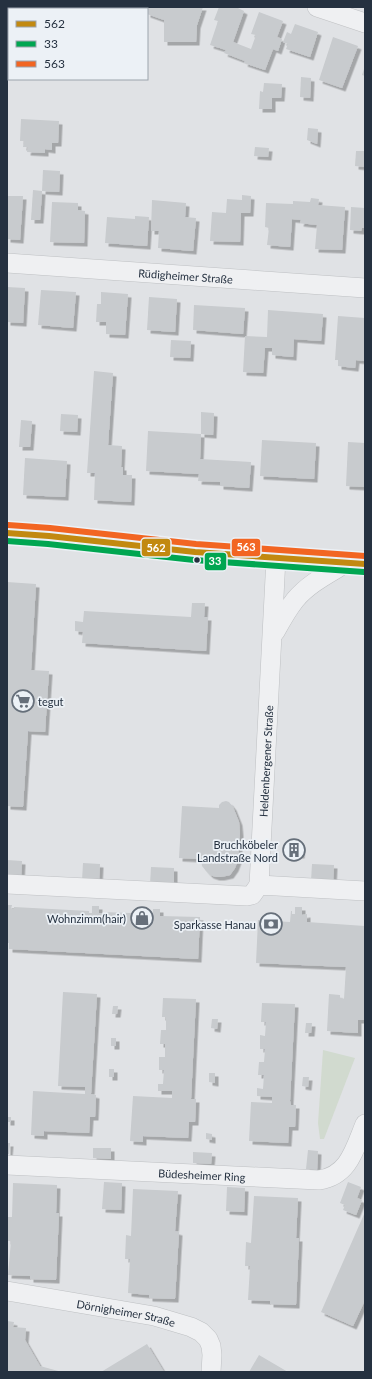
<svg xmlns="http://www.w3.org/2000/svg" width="372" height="1379" font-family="Lato,sans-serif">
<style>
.green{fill:#d1dacf}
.building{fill:#c8cbce;filter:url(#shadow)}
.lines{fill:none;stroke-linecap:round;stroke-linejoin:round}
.minor-casing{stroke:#bec0c3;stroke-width:20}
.primary-casing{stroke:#bbbfc3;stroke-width:23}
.minor{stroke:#eff0f2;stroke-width:19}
.primary{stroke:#f4f5f6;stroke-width:22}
.bus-1-casing{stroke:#ecf1f6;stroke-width:9}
.bus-2-casing{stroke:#ecf1f6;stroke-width:9}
.bus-3-casing{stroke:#ecf1f6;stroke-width:9}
.bus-1{stroke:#c28910;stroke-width:6}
.bus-2{stroke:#00a651;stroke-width:6}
.bus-3{stroke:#f26522;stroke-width:6}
.bus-dot{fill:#253140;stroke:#ecf1f6;stroke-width:1.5}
.labels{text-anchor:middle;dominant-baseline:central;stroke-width:3.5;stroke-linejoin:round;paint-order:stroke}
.street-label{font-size:11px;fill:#253140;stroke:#ecf1f6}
.poi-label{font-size:11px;fill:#253140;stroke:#ecf1f6;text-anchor:end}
.line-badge{stroke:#ecf1f6;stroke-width:1.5}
.badge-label{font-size:11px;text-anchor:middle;font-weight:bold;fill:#fff}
</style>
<defs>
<filter id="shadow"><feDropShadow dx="3.5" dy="3.5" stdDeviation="0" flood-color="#0004"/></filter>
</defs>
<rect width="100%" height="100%" fill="#e0e2e5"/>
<!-- green -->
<polygon class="green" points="323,1050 355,1058 324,1139 320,1139 318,1123"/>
<!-- building -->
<g class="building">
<polygon points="46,7 81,7 80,9 46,9"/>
<polygon points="103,7 119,7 119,9 102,9"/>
<polygon points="142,7 203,7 197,25 196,42 164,42 164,20 147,14 147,9 142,9"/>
<polygon points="219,7 236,7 244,11 233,42 251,49 256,35 251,34 259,12 283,21 277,37 282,39 278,51 273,49 265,70 244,63 245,61 224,53 226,50 210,45 218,21 214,20"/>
<polygon points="295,24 318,32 310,57 286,49 288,44 283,42 287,32 291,34"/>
<polygon points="333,37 358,46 342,88 319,80"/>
<polygon points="365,66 365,76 362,75"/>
<polygon points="301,77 311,78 310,98 300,97"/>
<polygon points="264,83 282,84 281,98 272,98 272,109 259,109 260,91 263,92"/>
<polygon points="21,119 59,121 58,143 52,143 52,150 45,149 45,153 27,152 28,147 23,147 24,141 20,141"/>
<polygon points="308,128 318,129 317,144 307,140"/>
<polygon points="255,147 269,148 268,157 254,156"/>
<polygon points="356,151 365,151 365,167 355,166"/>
<polygon points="43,170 60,171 59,192 42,191"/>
<polygon points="33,190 42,191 40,220 31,220"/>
<polygon points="242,195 251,196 250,213 241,213 240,242 210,241 212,212 226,213 227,199 242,200"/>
<polygon points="7,196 23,196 20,240 7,239"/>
<polygon points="311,198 319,199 318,205 345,207 342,250 315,249 317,225 300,223 301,220 292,219 290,247 267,245 269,228 265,227 266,203 293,204 293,201 310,202"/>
<polygon points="152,200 186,203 185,217 196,218 193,251 158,248 159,231 151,231"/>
<polygon points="52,202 78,203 78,210 85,211 84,243 50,242"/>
<polygon points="351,207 365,208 365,228 362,228 361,231 350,230"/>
<polygon points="135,216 149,217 147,246 105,243 107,217 135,219"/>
<polygon points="7,287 25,288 23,323 7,322"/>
<polygon points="41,290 76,292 73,328 38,325"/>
<polygon points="101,292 128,294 125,335 106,334 106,322 96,322 97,304 101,304"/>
<polygon points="149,297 177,299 175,332 147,330"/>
<polygon points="194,305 245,308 243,334 193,330"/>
<polygon points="268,310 323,314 321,341 294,339 293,357 272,355 272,348 265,348 263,373 243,372 245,336 267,337"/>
<polygon points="338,316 365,318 365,361 356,360 355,368 338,366 338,360 335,360"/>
<polygon points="171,340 191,341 190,358 170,357"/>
<polygon points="94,371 113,373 108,445 122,446 121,467 123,467 123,475 132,475 131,502 94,500 95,473 87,473"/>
<polygon points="201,412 214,413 213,435 201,434"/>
<polygon points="61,414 78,415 77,432 60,431"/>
<polygon points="21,420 32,421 30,447 19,447"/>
<polygon points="148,431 201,434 200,459 251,462 249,488 220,486 220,482 198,481 199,474 146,471"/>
<polygon points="262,440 316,443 314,479 260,476"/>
<polygon points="348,442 365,443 365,487 346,486"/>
<polygon points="25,458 67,461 65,497 23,495"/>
<polygon points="7,582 36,584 31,670 49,671 45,732 28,731 23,807 7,806"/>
<polygon points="192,603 205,603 204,617 208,617 206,651 82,643 83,632 75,631 75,621 83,622 84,611 191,617"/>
<polygon points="226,801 229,802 233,807 239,822 240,833 238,860 235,868 230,875 221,877 216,877 210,875 206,871 202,866 201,859 179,858 182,806 219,808 219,805 222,802"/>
<polygon points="288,846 302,846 301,855 287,854"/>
<polygon points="7,860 22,861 21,878 7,877"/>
<polygon points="83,863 100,864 99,882 82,881"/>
<polygon points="312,864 334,865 333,883 311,881"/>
<polygon points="151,867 174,868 174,886 150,885"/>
<polygon points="7,905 12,905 11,909 14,909 14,907 89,911 89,913 92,913 92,906 99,906 99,913 102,913 102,912 130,913 150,914 150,916 153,916 153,909 160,909 160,916 200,917 198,959 9,949 9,943 7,943"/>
<polygon points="295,907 302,907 302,915 307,914 307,922 365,926 364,1020 358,1020 358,1033 327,1031 329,994 340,995 340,998 344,999 346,967 256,963 258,920 290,922 291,911 292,911 292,914 295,914"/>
<polygon points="63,992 97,994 91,1094 96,1095 95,1117 90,1117 89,1133 44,1131 44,1136 31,1135 33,1091 85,1094 85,1087 58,1086"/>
<polygon points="163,998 196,999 191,1099 196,1099 195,1122 189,1122 188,1138 143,1136 143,1142 130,1141 133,1096 172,1098 172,1091 158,1091 158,1084 163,1084 164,1070 159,1070 159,1057 165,1057 165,1044 160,1044 161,1030 166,1030 166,1017 162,1017"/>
<polygon points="262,1003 295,1004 290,1101 291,1105 296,1105 295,1127 289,1127 288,1143 249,1141 251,1102 272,1103 272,1097 257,1096 257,1088 263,1089 264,1075 258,1075 259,1062 264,1062 265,1049 260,1049 260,1035 265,1036 266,1022 261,1022"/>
<polygon points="113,1006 118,1006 117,1014 112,1014"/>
<polygon points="212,1019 218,1019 217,1029 211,1028"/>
<polygon points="306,1023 312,1023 311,1033 305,1033"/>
<rect x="111" y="1038" width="5" height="8"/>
<rect x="109" y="1069" width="5" height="8"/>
<polygon points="209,1073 215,1073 215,1083 209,1082"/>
<polygon points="303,1077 309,1077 308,1087 302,1086"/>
<rect x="7" y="1117" width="4" height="5"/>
<polygon points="206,1133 212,1134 212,1140 206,1139"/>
<polygon points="7,1143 10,1143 9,1154 7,1154"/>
<polygon points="93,1148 111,1148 111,1159 93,1158"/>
<polygon points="308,1150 318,1151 317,1170 306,1169"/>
<polygon points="193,1152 212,1153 211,1164 193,1163"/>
<polygon points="104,1182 122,1183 121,1210 102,1209"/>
<polygon points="348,1182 361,1187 357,1198 362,1200 356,1215 343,1210 345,1205 340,1203"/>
<polygon points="13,1183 57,1185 56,1213 59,1213 56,1280 30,1279 30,1276 8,1275 11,1241 7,1241 7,1217 12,1217"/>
<polygon points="227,1187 245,1188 244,1212 226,1211"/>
<polygon points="133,1189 178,1191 175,1231 179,1232 175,1299 149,1298 149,1295 128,1293 130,1259 125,1259 126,1235 131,1236"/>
<polygon points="254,1196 298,1198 296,1238 299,1238 296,1305 270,1304 270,1301 248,1300 250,1266 245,1266 246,1242 251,1243"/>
<polygon points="365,1212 365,1300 353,1326 321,1312"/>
<polygon points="7,1321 14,1322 13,1327 26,1328 25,1340 40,1366 62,1372 7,1372"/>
<polygon points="147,1344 164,1372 101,1372"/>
<polygon points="259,1355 288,1372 249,1372"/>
</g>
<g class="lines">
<!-- minor casing -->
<g class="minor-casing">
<g id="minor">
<polyline points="317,7 365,23"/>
<path id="s1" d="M 7,263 L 365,288"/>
<path d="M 275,632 C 281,621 287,610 295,600 C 308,584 328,574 346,563"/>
<polyline points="7,884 247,896 252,895 259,885 365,891"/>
<path id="s2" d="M 259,885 L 276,558"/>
<path id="s3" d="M 7,1165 L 319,1180 C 349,1176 355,1148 365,1124"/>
<path id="s4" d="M 7,1291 L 154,1316 L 191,1327 L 201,1332 L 208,1339 L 211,1346 L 212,1355 L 211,1372"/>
</g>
</g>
<!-- primary casing -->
<g class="primary-casing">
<polyline id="primary" points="7,533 49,536 195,552 365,564"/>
</g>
<!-- minor -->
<use href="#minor" class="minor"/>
<!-- primary -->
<use href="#primary" class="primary"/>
<!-- bus-1 casing -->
<g class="bus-1-casing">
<polyline id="bus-1" points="7,533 49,536 195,552 365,564"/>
</g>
<!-- bus-2 casing -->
<g class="bus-2-casing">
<polyline id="bus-2" points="7,541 48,544 194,560 364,572"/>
</g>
<!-- bus-3 casing -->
<g class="bus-3-casing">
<polyline id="bus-3" points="8,525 50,528 196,544 365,556"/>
</g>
<!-- bus-1 -->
<use href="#bus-1" class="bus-1"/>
<!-- bus-2 -->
<use href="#bus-2" class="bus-2"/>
<!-- bus-3 -->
<use href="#bus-3" class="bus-3"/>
</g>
<!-- icons -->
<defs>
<g id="supermarket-ring" transform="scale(1.15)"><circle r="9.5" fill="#ecf1f6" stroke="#666f7a" stroke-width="1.5"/><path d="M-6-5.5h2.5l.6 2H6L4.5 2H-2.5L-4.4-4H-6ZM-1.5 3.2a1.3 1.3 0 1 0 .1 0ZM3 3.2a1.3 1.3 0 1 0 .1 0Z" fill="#666f7a"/></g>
<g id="building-ring" transform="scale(1.15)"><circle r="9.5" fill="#ecf1f6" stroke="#666f7a" stroke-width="1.5"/><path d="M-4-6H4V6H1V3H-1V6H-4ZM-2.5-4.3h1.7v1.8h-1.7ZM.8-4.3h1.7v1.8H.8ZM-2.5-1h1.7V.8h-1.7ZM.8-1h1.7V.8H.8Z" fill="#666f7a"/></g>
<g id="shop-ring" transform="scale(1.15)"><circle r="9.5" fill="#ecf1f6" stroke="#666f7a" stroke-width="1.5"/><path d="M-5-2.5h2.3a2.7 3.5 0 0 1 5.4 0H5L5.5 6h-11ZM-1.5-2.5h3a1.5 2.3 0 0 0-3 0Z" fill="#666f7a"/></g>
<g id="bank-ring" transform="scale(1.15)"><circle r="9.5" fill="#ecf1f6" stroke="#666f7a" stroke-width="1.5"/><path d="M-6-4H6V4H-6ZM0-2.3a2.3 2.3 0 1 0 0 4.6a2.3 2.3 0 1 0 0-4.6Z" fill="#666f7a"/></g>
</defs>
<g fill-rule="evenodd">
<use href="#supermarket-ring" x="23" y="701"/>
<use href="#building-ring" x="294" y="850"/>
<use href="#shop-ring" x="142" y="918"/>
<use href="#bank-ring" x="271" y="924"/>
</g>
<!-- markers -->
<circle class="bus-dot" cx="197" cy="560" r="3.5"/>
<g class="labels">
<!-- street labels -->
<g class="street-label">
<text stroke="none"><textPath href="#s1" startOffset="179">Rüdigheimer Straße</textPath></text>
<text stroke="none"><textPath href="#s2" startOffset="124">Heldenbergener Straße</textPath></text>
<text stroke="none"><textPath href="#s3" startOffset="195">Büdesheimer Ring</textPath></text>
<text stroke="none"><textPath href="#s4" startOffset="121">Dörnigheimer Straße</textPath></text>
</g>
<!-- poi labels -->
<g class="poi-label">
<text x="38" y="701" text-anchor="start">tegut</text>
<text x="278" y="844">Bruchköbeler<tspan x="278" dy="13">Landstraße Nord</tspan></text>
<text x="126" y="918">Wohnzimm(hair)</text>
<text x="256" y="924">Sparkasse Hanau</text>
</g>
</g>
<g class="line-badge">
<rect x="231" y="538" width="30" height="19" rx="4" fill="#f26522"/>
<rect x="141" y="538" width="30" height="19" rx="4" fill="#c28910"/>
<rect x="204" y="552" width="23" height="19" rx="4" fill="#00a651"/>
</g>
<g class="badge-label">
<text x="246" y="551">563</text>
<text x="156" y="552">562</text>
<text x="215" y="565">33</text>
</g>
<!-- border -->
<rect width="372" height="1379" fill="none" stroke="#253140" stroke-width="16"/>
<!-- legend -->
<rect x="8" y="8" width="140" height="72" fill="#ecf1f6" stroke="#9ca4ad"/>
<rect x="16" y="21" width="20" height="6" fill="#c28910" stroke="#9ca4ad"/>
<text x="44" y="28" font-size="12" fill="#253140">562</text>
<rect x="16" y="41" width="20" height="6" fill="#00a651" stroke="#9ca4ad"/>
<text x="44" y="48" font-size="12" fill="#253140">33</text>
<rect x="16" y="61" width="20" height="6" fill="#f26522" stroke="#9ca4ad"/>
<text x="44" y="68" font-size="12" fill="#253140">563</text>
</svg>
